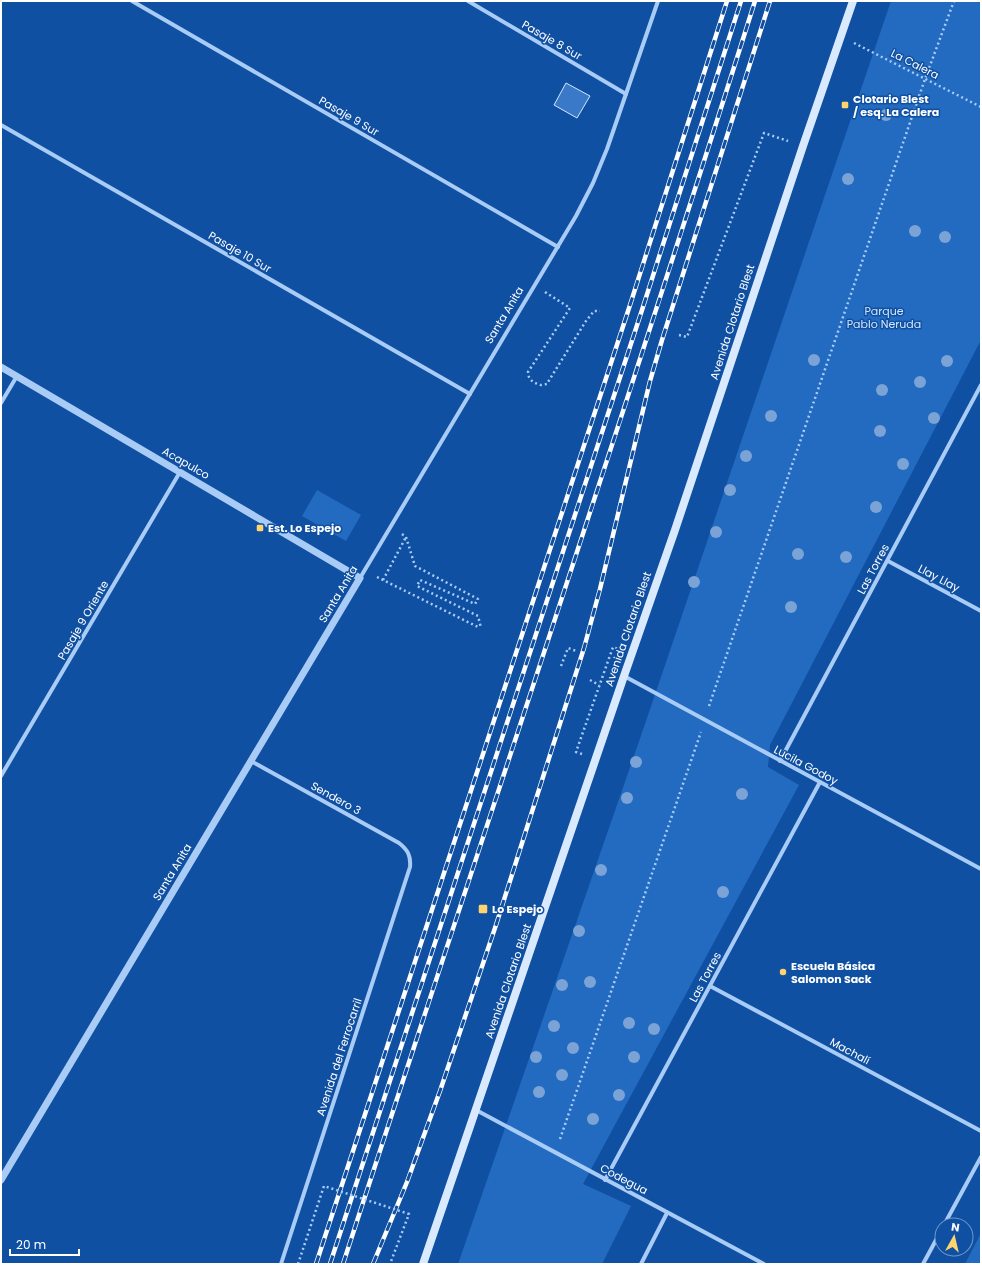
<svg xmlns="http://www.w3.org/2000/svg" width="982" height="1265" font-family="Poppins,sans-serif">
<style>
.green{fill:#236bc0}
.building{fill:#3979c8;stroke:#d3e7fe}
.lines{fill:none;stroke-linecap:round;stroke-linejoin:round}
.path{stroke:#a9ccf6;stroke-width:2.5;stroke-dasharray:2 3;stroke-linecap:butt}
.minor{stroke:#a9ccf6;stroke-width:4}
.tertiary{stroke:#a9ccf6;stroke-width:7}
.secondary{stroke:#daeafe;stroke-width:8}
.rail-casing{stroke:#fff;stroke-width:4.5}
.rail{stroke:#1050a2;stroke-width:3;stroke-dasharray:9;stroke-linecap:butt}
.path-bridge{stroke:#a9ccf6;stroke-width:2.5;stroke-dasharray:2 3;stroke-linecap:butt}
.tree{fill:#7ba3d5}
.poi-dot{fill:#ffd46e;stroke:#1050a2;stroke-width:1.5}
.labels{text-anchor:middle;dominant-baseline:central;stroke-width:3;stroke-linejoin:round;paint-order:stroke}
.street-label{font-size:11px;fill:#fff;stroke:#1050a2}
.poi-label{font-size:11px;font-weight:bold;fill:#fff;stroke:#1050a2;text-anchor:start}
.park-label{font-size:11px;fill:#d3e7fe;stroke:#1050a2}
</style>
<rect width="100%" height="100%" fill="#1050a2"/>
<!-- green -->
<g class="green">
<polygon points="891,1 981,1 981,340 770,745 768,767 799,785 583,1184 631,1206 602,1264 458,1264 645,724"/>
<polygon points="317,490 361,515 346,541 302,516"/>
<polygon points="981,1233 981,1264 965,1264"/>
</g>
<!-- building -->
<polygon class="building" points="566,83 590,96 577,118 554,105"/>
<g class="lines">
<!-- path -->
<g class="path">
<polyline points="854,43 981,107"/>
<path d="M 545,292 L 570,308 L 528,372 C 528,380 534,383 541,385 L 547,384 L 548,382 L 586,321 L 594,311 L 600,311"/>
<polyline points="679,335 687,337 764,133 788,141"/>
<polyline points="402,534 406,537 415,566 478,599 475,604 420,580 417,586 478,616 481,628"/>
<polyline points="377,577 480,628"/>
<polyline points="383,580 406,537"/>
<polyline points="561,666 568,648 576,651"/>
<polyline points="590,680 599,685"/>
<polyline points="709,706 925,79 954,1"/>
<polyline points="582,754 576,752 613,647 618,649"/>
<polyline points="560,1139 701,732"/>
</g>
<!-- minor -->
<g class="minor">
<polyline points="132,1 558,247"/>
<polyline points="468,1 626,94"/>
<polyline points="1,125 470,394"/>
<polyline points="1,403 17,376"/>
<polyline points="888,561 981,611"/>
<polyline points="360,578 576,216 593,183 607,149 658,1"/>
<polyline points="624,676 981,869"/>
<path d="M 251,761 L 399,843 C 408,850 411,856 410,867 L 281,1264"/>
<polyline points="780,761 981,385"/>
<polyline points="1,776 180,472"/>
<polyline points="710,986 981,1131"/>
<polyline points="476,1110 764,1264"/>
<polyline points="605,1180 820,782"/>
<polyline points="944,1225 981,1157"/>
<polyline points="641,1264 667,1213"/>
<polyline points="923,1264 942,1229"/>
</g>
<!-- tertiary -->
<polyline class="tertiary" points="1,367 360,578 1,1180"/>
<!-- secondary -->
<polyline class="secondary" points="423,1264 624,676 675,530 803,146 853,1"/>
<!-- rail casing -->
<g class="rail-casing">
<g id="rail">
<polyline points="316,1264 630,305 727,1"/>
<polyline points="330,1264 642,310 741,1"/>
<path d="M 343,1264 C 480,843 622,423 755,1"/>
<polyline points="373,1264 407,1182 440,1091 496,925 584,648 600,589 650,381 662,340 770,1"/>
</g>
</g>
<!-- rail -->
<use href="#rail" class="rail"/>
<!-- path-bridge -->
<polyline class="path-bridge" points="298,1264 324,1186 409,1214 390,1264"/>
</g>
<!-- trees -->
<g class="tree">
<circle cx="886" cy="115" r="6"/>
<circle cx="848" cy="179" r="6"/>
<circle cx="915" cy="231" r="6"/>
<circle cx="945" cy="237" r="6"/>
<circle cx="814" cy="360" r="6"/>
<circle cx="947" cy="361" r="6"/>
<circle cx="920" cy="382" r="6"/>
<circle cx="882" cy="390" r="6"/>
<circle cx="771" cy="416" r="6"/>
<circle cx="934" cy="418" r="6"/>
<circle cx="880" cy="431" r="6"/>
<circle cx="746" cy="456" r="6"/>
<circle cx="903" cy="464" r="6"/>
<circle cx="730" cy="490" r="6"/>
<circle cx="876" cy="507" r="6"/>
<circle cx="716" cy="532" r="6"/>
<circle cx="798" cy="554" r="6"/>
<circle cx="846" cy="557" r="6"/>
<circle cx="694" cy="582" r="6"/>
<circle cx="791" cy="607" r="6"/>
<circle cx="636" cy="762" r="6"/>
<circle cx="742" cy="794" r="6"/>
<circle cx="627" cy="798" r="6"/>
<circle cx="601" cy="870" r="6"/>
<circle cx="723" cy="892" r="6"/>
<circle cx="579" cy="931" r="6"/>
<circle cx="590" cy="982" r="6"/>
<circle cx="562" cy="985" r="6"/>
<circle cx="629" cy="1023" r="6"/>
<circle cx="554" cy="1026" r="6"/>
<circle cx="654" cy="1029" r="6"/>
<circle cx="573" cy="1048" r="6"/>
<circle cx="536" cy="1057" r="6"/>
<circle cx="634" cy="1057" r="6"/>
<circle cx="562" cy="1075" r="6"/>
<circle cx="539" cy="1092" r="6"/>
<circle cx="619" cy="1095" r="6"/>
<circle cx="593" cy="1119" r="6"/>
</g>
<!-- markers -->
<g class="poi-dot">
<rect x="841" y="101" width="8" height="8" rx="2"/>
<rect x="256" y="524" width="8" height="8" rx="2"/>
<rect x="478" y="904" width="10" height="10" rx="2"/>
<circle cx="783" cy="972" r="4"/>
</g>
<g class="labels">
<!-- street labels -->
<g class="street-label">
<text transform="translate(552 40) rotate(30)">Pasaje 8 Sur</text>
<text transform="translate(915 64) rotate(27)">La Calera</text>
<text transform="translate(349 116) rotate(30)">Pasaje 9 Sur</text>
<text transform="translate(240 252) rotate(30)">Pasaje 10 Sur</text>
<text transform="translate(504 315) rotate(-59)">Santa Anita</text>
<text transform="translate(732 322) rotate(-72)">Avenida Clotario Blest</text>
<text transform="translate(186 463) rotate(30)">Acapulco</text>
<text transform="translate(873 569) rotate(-62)">Las Torres</text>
<text transform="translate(939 578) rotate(28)">Llay Llay</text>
<text transform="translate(338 594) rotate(-59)">Santa Anita</text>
<text transform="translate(83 620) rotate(-60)">Pasaje 9 Oriente</text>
<text transform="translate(628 629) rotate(-71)">Avenida Clotario Blest</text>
<text transform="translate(806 765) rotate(28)">Lucila Godoy</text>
<text transform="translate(336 798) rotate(29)">Sendero 3</text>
<text transform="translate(172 872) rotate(-59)">Santa Anita</text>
<text transform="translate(705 977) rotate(-62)">Las Torres</text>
<text transform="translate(508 981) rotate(-71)">Avenida Clotario Blest</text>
<text transform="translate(850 1051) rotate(28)">Machalí</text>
<text transform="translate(339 1057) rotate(-72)">Avenida del Ferrocarril</text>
<text transform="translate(624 1179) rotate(28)">Codegua</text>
</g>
<!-- poi labels -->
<g class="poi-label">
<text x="853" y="99">Clotario Blest<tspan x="853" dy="13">/ esq. La Calera</tspan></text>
<text x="268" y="528">Est. Lo Espejo</text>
<text x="492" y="909">Lo Espejo</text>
<text x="791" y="966">Escuela Básica<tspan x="791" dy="13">Salomon Sack</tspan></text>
</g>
<!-- park labels -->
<g class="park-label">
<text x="884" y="311">Parque<tspan x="884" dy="13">Pablo Neruda</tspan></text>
</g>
</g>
<!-- border -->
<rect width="982" height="1265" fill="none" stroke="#ffffff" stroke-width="4"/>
<!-- north arrow -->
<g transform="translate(954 1237) rotate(8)"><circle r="19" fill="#1050a2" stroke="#7096c7"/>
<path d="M0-3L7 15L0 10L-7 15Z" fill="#ffd46e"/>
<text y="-6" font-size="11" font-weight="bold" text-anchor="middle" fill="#ffffff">N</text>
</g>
<!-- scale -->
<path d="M10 1249v6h69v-6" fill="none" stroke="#ffffff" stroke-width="2"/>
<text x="16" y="1249" font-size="12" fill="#ffffff" stroke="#1050a2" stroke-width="3" paint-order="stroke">20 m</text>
</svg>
